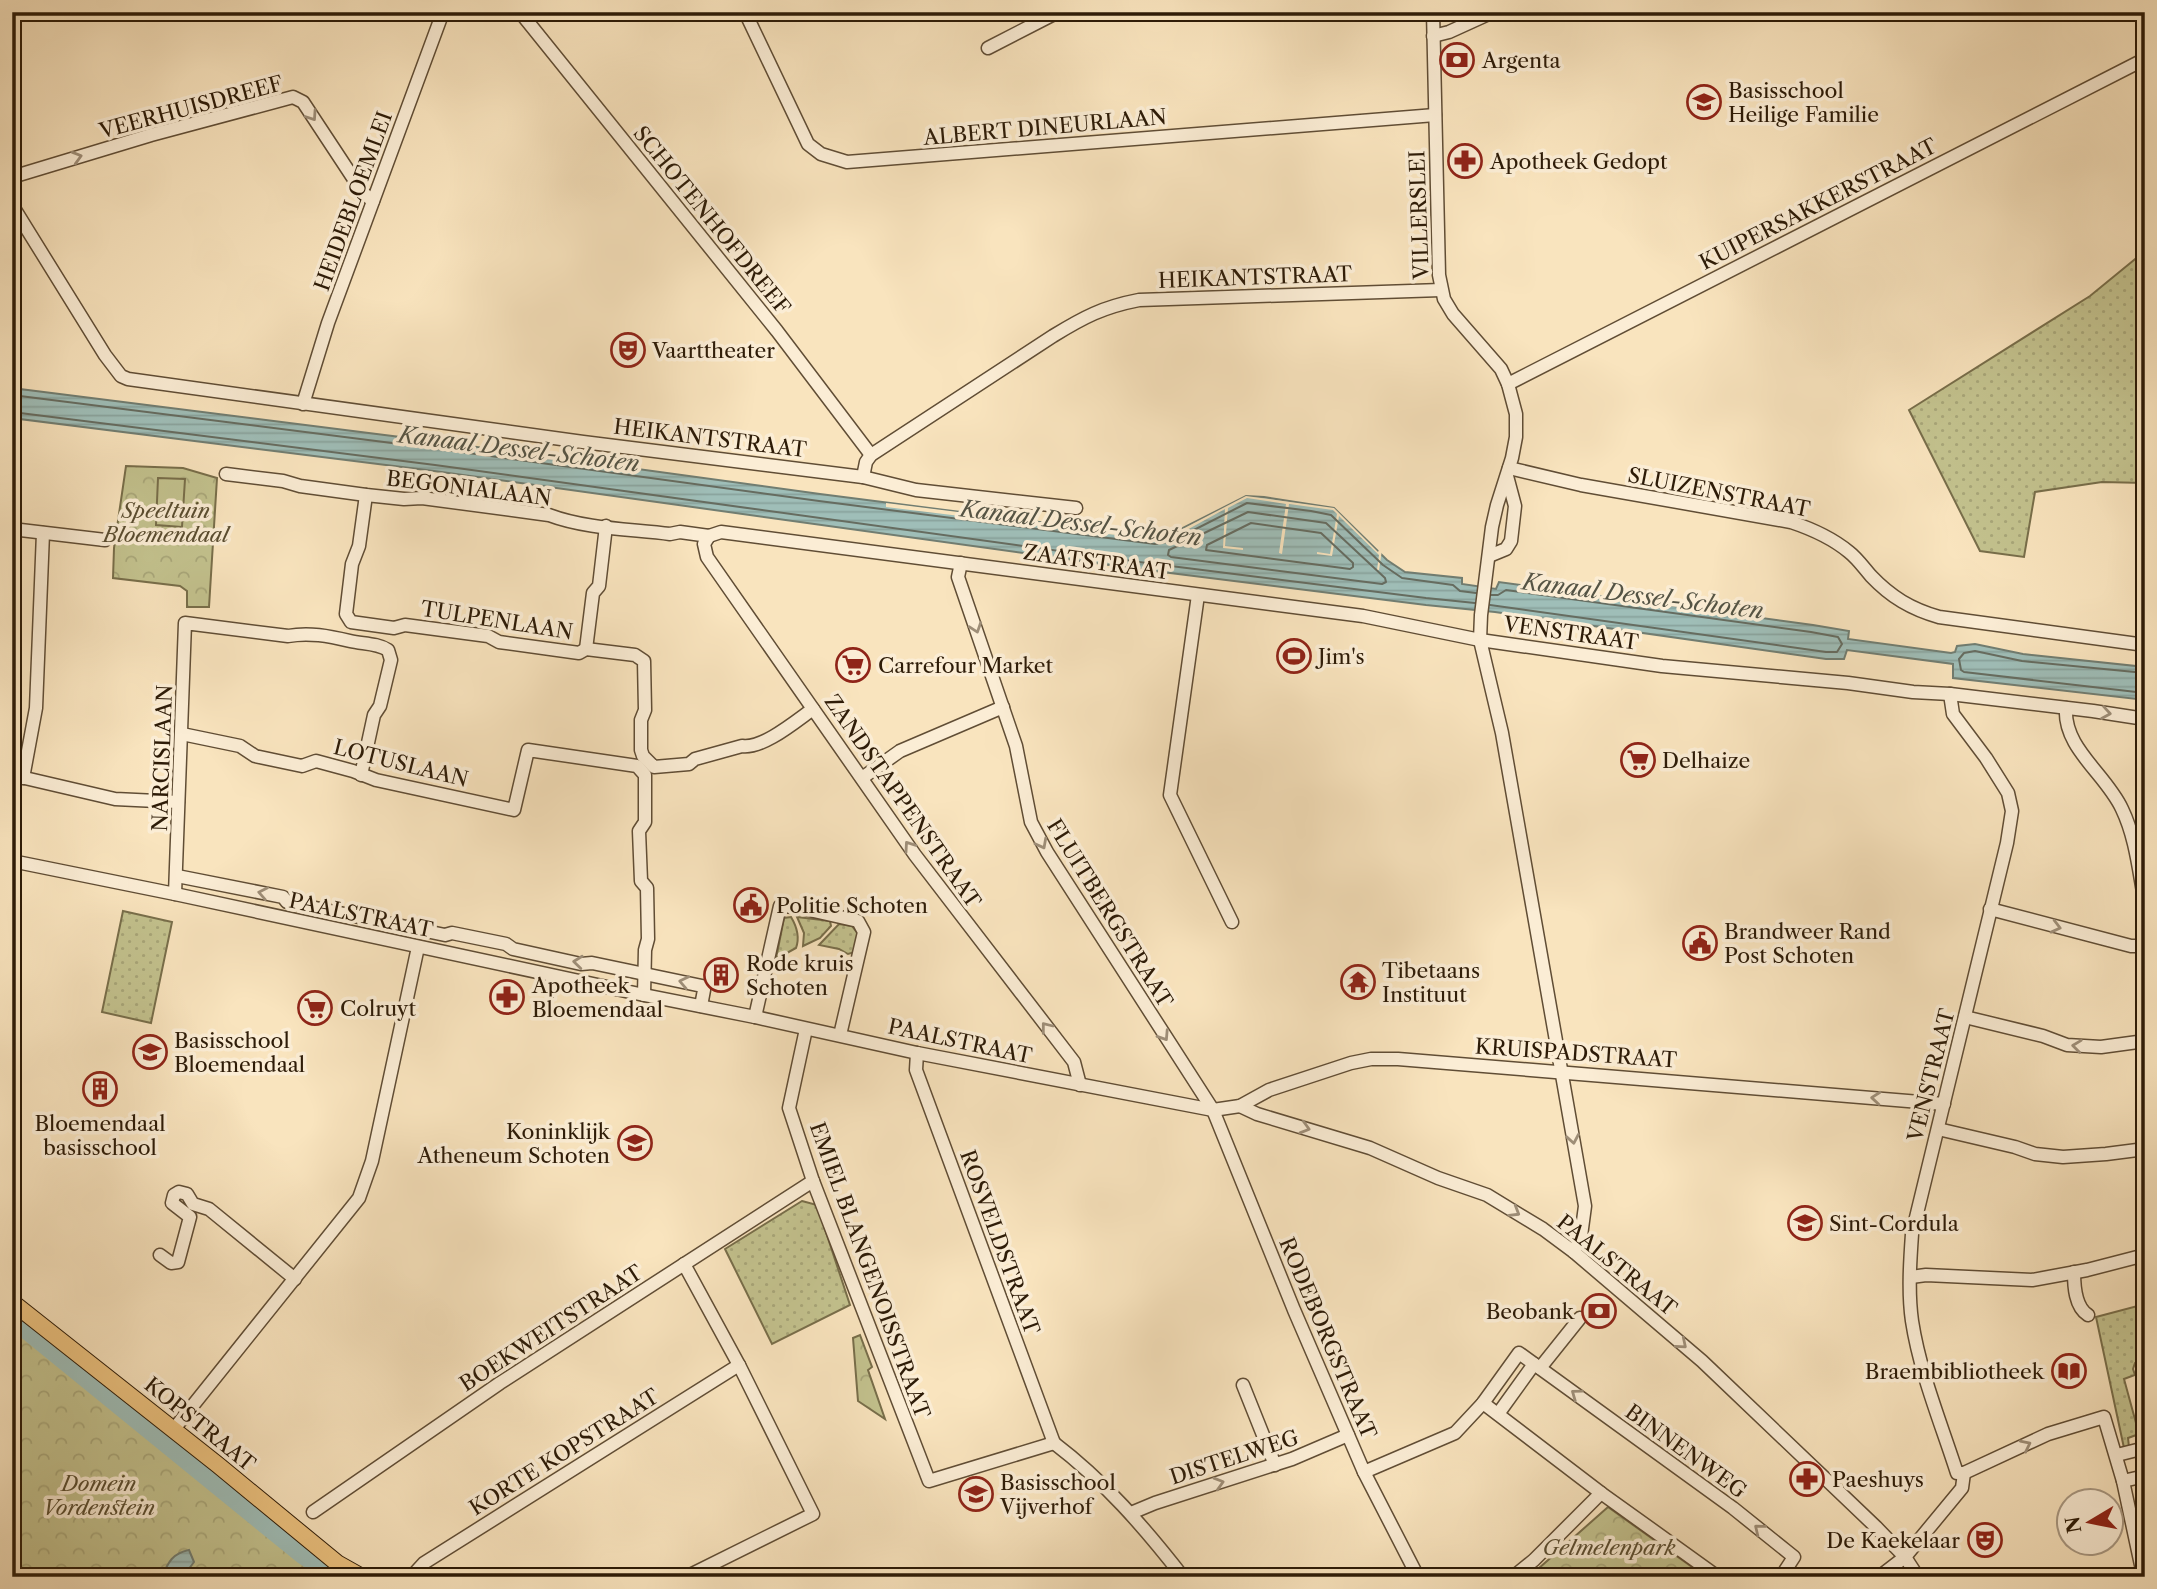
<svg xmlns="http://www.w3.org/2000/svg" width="2157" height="1589" font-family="'Libre Caslon Text',serif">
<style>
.grass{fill:url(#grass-dots);stroke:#786e4a;stroke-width:2}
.forest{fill:url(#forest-crowns);stroke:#786e4a;stroke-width:2}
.garden{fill:#c3c28e;stroke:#786e4a;stroke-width:2}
.water{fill:url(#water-rules);stroke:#717d71;stroke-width:2}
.pier{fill:#f9e4be}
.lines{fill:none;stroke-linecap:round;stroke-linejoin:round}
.shore{stroke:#666c60;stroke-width:2}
.river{stroke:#9fbeb8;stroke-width:19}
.minor-casing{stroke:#604d35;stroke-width:15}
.major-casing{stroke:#2d1b07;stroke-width:18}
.minor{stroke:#fbedd5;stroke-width:12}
.major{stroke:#ecc27f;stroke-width:16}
.oneway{stroke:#9e8e78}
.labels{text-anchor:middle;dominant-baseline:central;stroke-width:7;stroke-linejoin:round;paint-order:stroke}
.poi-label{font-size:21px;fill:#2d1b07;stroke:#fbedd5;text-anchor:start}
.street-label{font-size:21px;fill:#2d1b07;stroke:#fbedd5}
.park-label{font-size:21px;font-style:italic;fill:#5a4d30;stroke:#fbedd5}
.water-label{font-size:23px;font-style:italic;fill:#555445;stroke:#fbedd5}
</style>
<defs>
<pattern id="grass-dots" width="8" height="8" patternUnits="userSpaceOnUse" patternTransform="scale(1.75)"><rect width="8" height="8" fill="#c3c28e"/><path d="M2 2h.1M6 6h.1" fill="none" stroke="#a8a679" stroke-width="1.8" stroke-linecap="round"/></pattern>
<pattern id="forest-crowns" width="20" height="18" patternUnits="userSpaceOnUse" patternTransform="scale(1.75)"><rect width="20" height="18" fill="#c3c28e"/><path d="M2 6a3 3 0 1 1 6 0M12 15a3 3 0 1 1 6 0" fill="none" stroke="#a8a679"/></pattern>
<pattern id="water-rules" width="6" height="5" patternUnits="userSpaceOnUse" patternTransform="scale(1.75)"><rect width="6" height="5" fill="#9fbeb8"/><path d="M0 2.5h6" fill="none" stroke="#89a39d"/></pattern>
</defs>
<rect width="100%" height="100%" fill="#f9e4be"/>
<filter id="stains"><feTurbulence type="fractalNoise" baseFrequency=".00286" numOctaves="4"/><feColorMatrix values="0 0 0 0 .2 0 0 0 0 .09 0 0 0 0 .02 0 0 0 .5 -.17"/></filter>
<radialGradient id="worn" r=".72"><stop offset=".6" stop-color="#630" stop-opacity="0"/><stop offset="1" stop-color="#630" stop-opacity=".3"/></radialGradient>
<!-- grass -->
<g class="grass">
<polygon points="2145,251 2145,483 2102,482 2035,492 2024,557 1980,551 1909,410 2090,296"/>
<polygon points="123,911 172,922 151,1023 102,1012"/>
<path d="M 791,917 C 797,927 800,937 796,948 L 776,959 L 784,918 Z"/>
<polygon points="797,917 830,921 831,926 820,938 803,946 804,933"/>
<polygon points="839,924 852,926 858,934 855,952 848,954 839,949 819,945"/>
<polygon points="802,1201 817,1205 850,1305 772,1344 725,1249"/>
<polygon points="2145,1304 2145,1364 2141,1361 2135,1363 2133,1369 2135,1375 2124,1379 2139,1434 2128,1438 2129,1447 2124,1448 2096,1317"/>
</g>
<!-- forest -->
<g class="forest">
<polygon points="126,466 183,468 217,478 209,607 187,607 187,591 180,586 113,578 114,548"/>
<polygon points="12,1318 303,1550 347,1577 12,1577"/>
<polygon points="860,1335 872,1367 868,1370 885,1419 858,1401 853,1338"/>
<polygon points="1608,1507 1706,1577 1543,1577 1538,1569"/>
</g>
<!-- garden -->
<polygon class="garden" points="158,478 185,479 182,527 156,525"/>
<!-- water -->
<g class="water">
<polygon points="12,388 440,442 820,494 1156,537 1183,528 1246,496 1264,497 1334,508 1387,560 1405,572 1462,578 1462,584 1496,589 1499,582 1813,625 1849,631 1848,639 1951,653 1955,652 1957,646 1975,644 2023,654 2145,667 2145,700 1953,678 1953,664 1847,650 1844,659 1826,659 1495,612 1426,605 1138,569 434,471 12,418"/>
<path d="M 189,1550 L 194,1562 C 183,1578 180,1577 162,1577 C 168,1562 173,1553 189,1550 Z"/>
</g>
<!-- pier -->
<polygon class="pier" points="1246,496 1334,508 1378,552 1380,548 1382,550 1379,570 1377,570 1379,555 1339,516 1332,556 1317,554 1317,552 1330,554 1337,514 1333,510 1289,504 1282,554 1279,553 1286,504 1247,498 1228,508 1225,546 1243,548 1243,550 1223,548 1225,509 1174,537 1157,540 886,507 886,503 1157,537 1173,534"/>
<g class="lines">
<!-- shore -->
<g class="shore">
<polyline points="12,395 439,449 819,501 1155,544 1168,542 1186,534 1247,503 1311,511 1331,515 1383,565 1402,578 1453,585 1460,591 1476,593"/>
<polyline points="12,412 435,465 1139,562 1426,598 1475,603"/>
<polygon points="1248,512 1326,523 1385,578 1386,582 1382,584 1171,557 1168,555 1169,550"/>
<polygon points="1251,523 1321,533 1353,563 1353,567 1350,569 1206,550 1207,545"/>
<polyline points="1490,605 1826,652 1837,652 1842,644 1838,637 1811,632 1506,590 1498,595 1491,595"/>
<polyline points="2145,673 2022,661 1975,651 1964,653 1959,659 1961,670 1964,672 2145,693"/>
</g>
<!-- river -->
<polyline class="river" points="12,1318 302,1554 337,1577"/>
<!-- minor casing -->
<g class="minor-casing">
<g id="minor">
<polyline points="520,12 777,331 871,455"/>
<polyline points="745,12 808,144 821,154 847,162 1435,115"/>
<polyline points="1433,12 1439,275 1444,299 1453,314 1501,369 1508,384 1516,414 1516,437 1512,458 1497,505 1492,527 1481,615 1480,640 1502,733 1585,1206 1581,1236 1574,1252"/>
<polyline points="1433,36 1449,32 1493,12"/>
<polyline points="988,48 1058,12"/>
<polyline points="12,177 151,135 293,97 303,102 363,193 373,201"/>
<polyline points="12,205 105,355 121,376 128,379 583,442 863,477 916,490 1076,508"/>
<polyline points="1508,384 2145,59"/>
<polyline points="303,404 328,323 443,12"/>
<path d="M 1509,468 L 1581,485 L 1791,522 C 1812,529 1831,537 1849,552 C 1857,558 1864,568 1871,576 C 1891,597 1911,609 1939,617 L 2145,645"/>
<path d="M 226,474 L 283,481 L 300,486 L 366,495 L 404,499 L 422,498 L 549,515 C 586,529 631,529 670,534 L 680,532 L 709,536"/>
<path d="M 863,477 L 866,462 L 871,455 L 1053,336 C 1084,317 1103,307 1139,300 L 1441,290"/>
<path d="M 366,495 L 359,546 L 352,564 L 346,614 L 351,622 L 394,628 L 405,625 L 488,636 L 499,642 L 579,653 L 586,649 L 635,655 L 644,661 L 645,710 L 641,720 L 641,750 L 643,756 L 654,767 L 689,764 L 695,759 L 742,746 C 763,749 796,721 813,709"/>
<polyline points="12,529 105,540"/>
<polyline points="709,536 721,532 1363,616 1480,640 1662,666 1848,683 1913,692 1950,694 2093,711 2145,719"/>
<polyline points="709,536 704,544 707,557 915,855 1074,1062 1080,1085"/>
<polyline points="1489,556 1506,549 1511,541 1515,506 1507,476"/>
<polyline points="961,563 958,577 1016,746 1031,822 1047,852 1213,1110 1294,1310 1364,1472 1418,1577"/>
<polyline points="1198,595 1170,795 1232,922"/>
<polyline points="586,649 593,593 599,586 606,526"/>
<path d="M 1950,694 L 1953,714 L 1986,758 L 2008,793 L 2012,811 L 2007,843 L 1912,1234 C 1910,1262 1908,1293 1912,1321 C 1920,1373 1941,1423 1957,1473 L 1964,1473"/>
<path d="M 2066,708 C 2063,748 2106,774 2122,809 C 2136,838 2139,872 2145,903"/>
<polyline points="182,734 240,746 255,756 302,766 316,761 353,771 376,780 514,810 528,750 637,766 645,775 645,822 639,831 641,881 647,888 648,939 645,950 644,995"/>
<polyline points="12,775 115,799 178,802"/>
<polyline points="23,778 36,708 43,533"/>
<polyline points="862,778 900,751 1003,707"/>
<polyline points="12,861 175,894 644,995 755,1017 917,1053 1213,1110 1240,1106 1269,1090 1351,1063 1371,1059 1398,1059 1944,1104"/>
<polyline points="177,876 283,897 287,902 445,935 452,933 506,944 513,949 581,964 592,963 702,986 704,990 701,1006"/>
<path d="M 175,894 L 185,623 L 288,636 C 309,632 329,636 350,641 C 363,644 377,643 388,650 L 391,660 L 380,706 L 374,715 L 361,775"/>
<polyline points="1990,909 2131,946 2145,946"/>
<polyline points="755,1017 780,906 796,907 858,921 864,932 840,1035"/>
<polyline points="1965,1017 2043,1036 2067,1045 2101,1047 2145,1041"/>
<polyline points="806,1029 789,1108 813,1181 929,1481 1054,1443"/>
<polyline points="917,1053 916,1070 1054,1443"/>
<polyline points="1240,1106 1257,1114 1370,1148 1438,1178 1487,1195 1543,1229 1574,1252 1702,1361 1876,1527 1905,1557 1918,1577"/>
<polyline points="1938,1129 2015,1147 2035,1154 2063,1157 2106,1154 2145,1149"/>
<polyline points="160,1255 171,1263 178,1262 190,1217 172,1203 174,1195 179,1192 187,1194 193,1204 209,1209 295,1279"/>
<polyline points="684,1264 739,1365 813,1514 686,1577"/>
<path d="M 2074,1272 C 2074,1286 2075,1307 2088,1315"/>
<polyline points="1911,1277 1926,1275 2032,1280 2087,1270 2145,1255"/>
<polyline points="1540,1368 1580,1318"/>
<polyline points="1243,1385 1275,1465"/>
<polyline points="1483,1403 1601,1493 1718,1577"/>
<polyline points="1498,1414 1534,1364"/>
<polyline points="174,1429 359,1198 372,1161 418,947"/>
<path d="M 1054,1443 C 1104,1481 1144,1527 1183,1577"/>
<polyline points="2117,1455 2145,1448"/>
<polyline points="1364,1472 1455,1433 1483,1403 1519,1353 1733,1508 1794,1557 1781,1577"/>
<polyline points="1964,1473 2048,1434 2104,1417 2123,1481 2141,1565 2145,1571"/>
<polyline points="2123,1481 2145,1476"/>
<polyline points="313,1512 500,1383 813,1181"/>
<polyline points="1131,1513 1155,1503 1292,1459 1348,1435"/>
<polyline points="413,1575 424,1563 739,1365"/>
<polyline points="1513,1577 1534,1560 1601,1493"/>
<polyline points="1879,1577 1905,1557 1962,1488 1964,1473"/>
</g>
</g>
<!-- major casing -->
<g class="major-casing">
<polyline id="major" points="12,1302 218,1465 337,1563 362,1577"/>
</g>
<!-- minor -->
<use href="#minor" class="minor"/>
<!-- major -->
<use href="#major" class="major"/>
</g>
<!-- one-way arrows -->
<defs><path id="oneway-chevron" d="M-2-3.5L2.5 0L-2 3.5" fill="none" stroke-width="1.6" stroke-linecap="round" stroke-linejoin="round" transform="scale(1.75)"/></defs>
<g class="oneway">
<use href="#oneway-chevron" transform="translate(312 116) rotate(56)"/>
<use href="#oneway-chevron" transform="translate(77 157) rotate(-16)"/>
<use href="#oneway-chevron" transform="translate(976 628) rotate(71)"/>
<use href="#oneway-chevron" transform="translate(2106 713) rotate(9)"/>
<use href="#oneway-chevron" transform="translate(1042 844) rotate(62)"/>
<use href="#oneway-chevron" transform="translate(909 846) rotate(-125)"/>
<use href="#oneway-chevron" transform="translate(263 893) rotate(-169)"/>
<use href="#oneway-chevron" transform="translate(2056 927) rotate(14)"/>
<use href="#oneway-chevron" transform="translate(578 962) rotate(-174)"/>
<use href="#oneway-chevron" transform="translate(684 982) rotate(-168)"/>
<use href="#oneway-chevron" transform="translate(1046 1027) rotate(-128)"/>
<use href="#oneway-chevron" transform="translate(1164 1036) rotate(57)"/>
<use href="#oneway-chevron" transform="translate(2077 1046) rotate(-173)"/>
<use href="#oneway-chevron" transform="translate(1876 1098) rotate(-175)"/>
<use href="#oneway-chevron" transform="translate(1305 1128) rotate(16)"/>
<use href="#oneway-chevron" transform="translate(1573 1139) rotate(80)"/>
<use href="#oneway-chevron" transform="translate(1515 1212) rotate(31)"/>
<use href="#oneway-chevron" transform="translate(1682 1344) rotate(40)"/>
<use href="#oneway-chevron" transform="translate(1576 1394) rotate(-144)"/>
<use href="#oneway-chevron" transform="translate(2026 1445) rotate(-26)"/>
<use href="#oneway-chevron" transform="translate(1219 1483) rotate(-17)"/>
<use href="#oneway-chevron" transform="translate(1759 1529) rotate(-141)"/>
</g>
<!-- icons -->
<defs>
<g id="bank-ring" transform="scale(1.75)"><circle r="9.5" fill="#fbedd5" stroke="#8f2418" stroke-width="1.5"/><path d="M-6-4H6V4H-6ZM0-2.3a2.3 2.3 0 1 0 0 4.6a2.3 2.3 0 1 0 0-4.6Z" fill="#8f2418"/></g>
<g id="school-ring" transform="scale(1.75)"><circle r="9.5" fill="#fbedd5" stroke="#8f2418" stroke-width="1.5"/><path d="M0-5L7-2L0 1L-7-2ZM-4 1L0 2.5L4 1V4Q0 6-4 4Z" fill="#8f2418"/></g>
<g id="pharmacy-ring" transform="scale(1.75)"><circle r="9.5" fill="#fbedd5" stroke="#8f2418" stroke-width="1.5"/><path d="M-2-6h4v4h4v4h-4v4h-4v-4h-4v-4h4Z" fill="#8f2418"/></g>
<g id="theatre-ring" transform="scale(1.75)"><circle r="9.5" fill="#fbedd5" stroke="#8f2418" stroke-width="1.5"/><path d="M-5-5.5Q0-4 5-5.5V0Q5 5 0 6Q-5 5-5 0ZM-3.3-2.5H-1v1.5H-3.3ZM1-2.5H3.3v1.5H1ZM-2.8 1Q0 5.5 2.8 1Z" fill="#8f2418"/></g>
<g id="stadium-ring" transform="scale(1.75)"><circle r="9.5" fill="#fbedd5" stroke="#8f2418" stroke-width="1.5"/><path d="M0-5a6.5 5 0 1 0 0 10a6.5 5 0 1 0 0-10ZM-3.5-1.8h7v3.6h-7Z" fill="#8f2418"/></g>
<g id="supermarket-ring" transform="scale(1.75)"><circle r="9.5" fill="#fbedd5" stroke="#8f2418" stroke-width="1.5"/><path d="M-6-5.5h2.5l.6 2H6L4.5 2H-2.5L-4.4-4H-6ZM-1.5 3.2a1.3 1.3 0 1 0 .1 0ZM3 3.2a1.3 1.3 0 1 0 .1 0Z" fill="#8f2418"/></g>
<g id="civic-ring" transform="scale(1.75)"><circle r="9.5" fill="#fbedd5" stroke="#8f2418" stroke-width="1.5"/><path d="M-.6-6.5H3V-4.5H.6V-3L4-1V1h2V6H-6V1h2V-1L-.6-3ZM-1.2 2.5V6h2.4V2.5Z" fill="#8f2418"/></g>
<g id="building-ring" transform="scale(1.75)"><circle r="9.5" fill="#fbedd5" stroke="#8f2418" stroke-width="1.5"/><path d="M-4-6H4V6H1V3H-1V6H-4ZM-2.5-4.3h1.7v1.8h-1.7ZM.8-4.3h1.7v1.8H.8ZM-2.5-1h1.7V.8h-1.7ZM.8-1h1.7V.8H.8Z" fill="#8f2418"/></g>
<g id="temple-ring" transform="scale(1.75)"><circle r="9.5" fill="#fbedd5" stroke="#8f2418" stroke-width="1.5"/><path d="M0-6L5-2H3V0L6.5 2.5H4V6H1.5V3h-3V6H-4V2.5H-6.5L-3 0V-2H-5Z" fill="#8f2418"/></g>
<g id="library-ring" transform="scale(1.75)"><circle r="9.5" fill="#fbedd5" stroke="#8f2418" stroke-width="1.5"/><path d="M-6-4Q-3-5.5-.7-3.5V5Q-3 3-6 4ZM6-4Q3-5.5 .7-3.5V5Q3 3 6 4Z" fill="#8f2418"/></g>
</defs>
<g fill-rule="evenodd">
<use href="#bank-ring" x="1457" y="60"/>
<use href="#school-ring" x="1704" y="102"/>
<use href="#pharmacy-ring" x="1465" y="161"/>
<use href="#theatre-ring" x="628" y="350"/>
<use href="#stadium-ring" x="1294" y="656"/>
<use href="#supermarket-ring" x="853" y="665"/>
<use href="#supermarket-ring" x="1638" y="760"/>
<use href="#civic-ring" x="751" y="905"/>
<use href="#civic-ring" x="1700" y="943"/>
<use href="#building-ring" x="721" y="975"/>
<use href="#temple-ring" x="1358" y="982"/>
<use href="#pharmacy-ring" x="507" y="997"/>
<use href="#supermarket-ring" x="315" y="1008"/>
<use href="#school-ring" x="150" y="1052"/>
<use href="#building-ring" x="100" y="1089"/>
<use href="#school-ring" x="635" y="1143"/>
<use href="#school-ring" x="1805" y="1223"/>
<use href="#bank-ring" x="1599" y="1311"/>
<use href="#library-ring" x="2069" y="1371"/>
<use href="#pharmacy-ring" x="1807" y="1479"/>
<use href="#school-ring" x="976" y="1494"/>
<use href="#theatre-ring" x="1985" y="1540"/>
</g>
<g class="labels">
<!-- poi labels -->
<g class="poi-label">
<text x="1482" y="60">Argenta</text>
<text x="1728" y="90">Basisschool<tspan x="1728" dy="24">Heilige Familie</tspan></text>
<text x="1490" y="161">Apotheek Gedopt</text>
<text x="652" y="350">Vaarttheater</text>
<text x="1318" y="656">Jim's</text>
<text x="878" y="665">Carrefour Market</text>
<text x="1662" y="760">Delhaize</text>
<text x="776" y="905">Politie Schoten</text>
<text x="1724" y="931">Brandweer Rand<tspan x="1724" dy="24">Post Schoten</tspan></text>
<text x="746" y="963">Rode kruis<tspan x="746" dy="24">Schoten</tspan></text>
<text x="1382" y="970">Tibetaans<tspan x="1382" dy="24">Instituut</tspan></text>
<text x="532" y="985">Apotheek<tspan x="532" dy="24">Bloemendaal</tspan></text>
<text x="340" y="1008">Colruyt</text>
<text x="174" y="1040">Basisschool<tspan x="174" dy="24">Bloemendaal</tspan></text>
<text x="100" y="1123" text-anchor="middle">Bloemendaal<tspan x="100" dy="24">basisschool</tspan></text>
<text x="610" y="1131" text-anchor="end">Koninklijk<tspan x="610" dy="24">Atheneum Schoten</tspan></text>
<text x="1829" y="1223">Sint-Cordula</text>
<text x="1574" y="1311" text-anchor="end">Beobank</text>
<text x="2044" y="1371" text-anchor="end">Braembibliotheek</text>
<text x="1832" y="1479">Paeshuys</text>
<text x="1000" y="1482">Basisschool<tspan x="1000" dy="24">Vijverhof</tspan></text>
<text x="1960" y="1540" text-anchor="end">De Kaekelaar</text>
</g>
<!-- street labels -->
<g class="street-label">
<text transform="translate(191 107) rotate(-15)">VEERHUISDREEF</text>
<text transform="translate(1045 127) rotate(-5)">ALBERT DINEURLAAN</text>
<text transform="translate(353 201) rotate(-70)">HEIDEBLOEMLEI</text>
<text transform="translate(1818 204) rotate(-27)">KUIPERSAKKERSTRAAT</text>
<text transform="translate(1419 215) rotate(-92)">VILLERSLEI</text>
<text transform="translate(712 220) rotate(51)">SCHOTENHOFDREEF</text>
<text transform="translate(1255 277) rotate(-2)">HEIKANTSTRAAT</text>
<text transform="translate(710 438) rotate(7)">HEIKANTSTRAAT</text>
<text transform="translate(469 488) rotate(7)">BEGONIALAAN</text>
<text transform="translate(1719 492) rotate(11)">SLUIZENSTRAAT</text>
<text transform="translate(1097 562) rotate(8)">ZAATSTRAAT</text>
<text transform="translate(497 620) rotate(9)">TULPENLAAN</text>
<text transform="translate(1571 633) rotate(8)">VENSTRAAT</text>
<text transform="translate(162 758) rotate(-88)">NARCISLAAN</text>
<text transform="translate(401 763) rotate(14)">LOTUSLAAN</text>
<text transform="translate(903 801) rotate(55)">ZANDSTAPPENSTRAAT</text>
<text transform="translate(1110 913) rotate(58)">FLUITBERGSTRAAT</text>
<text transform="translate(361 915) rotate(12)">PAALSTRAAT</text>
<text transform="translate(960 1041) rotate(12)">PAALSTRAAT</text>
<text transform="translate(1576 1053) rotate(4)">KRUISPADSTRAAT</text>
<text transform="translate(1931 1075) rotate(-76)">VENSTRAAT</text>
<text transform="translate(1000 1242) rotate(70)">ROSVELDSTRAAT</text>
<text transform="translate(1617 1265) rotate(39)">PAALSTRAAT</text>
<text transform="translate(870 1270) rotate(70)">EMIEL BLANGENOISSTRAAT</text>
<text transform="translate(551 1328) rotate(-33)">BOEKWEITSTRAAT</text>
<text transform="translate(1328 1338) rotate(67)">RODEBORGSTRAAT</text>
<text transform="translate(200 1424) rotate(39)">KOPSTRAAT</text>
<text transform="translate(1686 1451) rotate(36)">BINNENWEG</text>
<text transform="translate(564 1452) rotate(-32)">KORTE KOPSTRAAT</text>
<text transform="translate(1234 1457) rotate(-18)">DISTELWEG</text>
</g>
<!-- park labels -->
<g class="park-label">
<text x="166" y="510">Speeltuin<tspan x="166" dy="24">Bloemendaal</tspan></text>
<text x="99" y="1483">Domein<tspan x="99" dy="24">Vordenstein</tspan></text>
<text x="1609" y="1547">Gelmelenpark</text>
</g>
<!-- water labels -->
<g class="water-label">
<text transform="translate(519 449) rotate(7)">Kanaal Dessel-Schoten</text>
<text transform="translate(1081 523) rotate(7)">Kanaal Dessel-Schoten</text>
<text transform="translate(1643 596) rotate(7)">Kanaal Dessel-Schoten</text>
</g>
</g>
<!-- margin -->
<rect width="2157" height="1589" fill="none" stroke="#f9e4be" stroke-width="42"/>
<rect x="14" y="14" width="2129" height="1561" fill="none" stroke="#2d1b07" stroke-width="3.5"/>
<rect x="21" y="21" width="2115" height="1547" fill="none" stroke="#2d1b07" stroke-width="2"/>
<!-- north arrow -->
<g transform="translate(2090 1522) rotate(260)"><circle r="33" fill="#fbedd5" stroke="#a99983" stroke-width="2"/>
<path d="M0-5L12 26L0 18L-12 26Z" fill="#8f2418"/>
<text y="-10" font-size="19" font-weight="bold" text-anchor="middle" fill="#2d1b07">N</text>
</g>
<rect width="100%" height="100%" filter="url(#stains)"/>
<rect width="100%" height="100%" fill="url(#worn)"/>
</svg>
